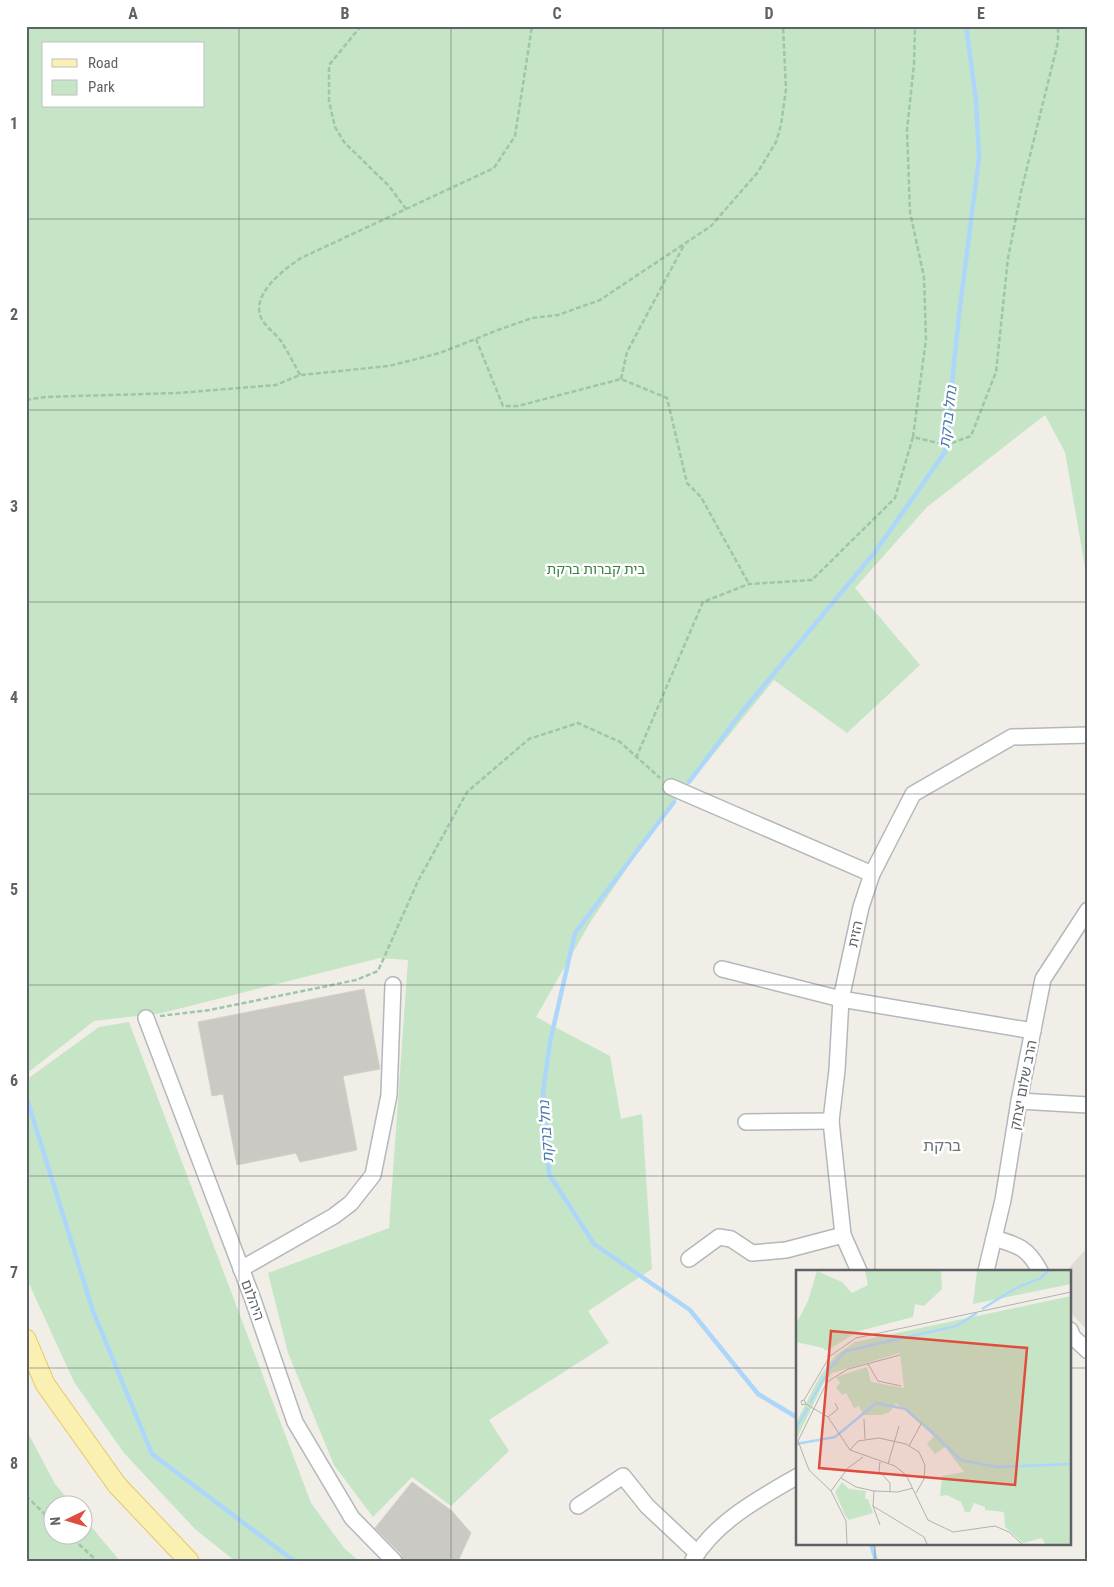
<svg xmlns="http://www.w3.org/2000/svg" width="1114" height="1587" font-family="'Roboto Condensed','Noto Sans Hebrew',sans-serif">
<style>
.education{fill:#dfddd5}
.green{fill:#c5e5c6;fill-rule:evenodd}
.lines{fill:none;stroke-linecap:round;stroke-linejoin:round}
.stream{stroke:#add7fa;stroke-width:4.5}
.building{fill:#cbc9c4;stroke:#d4d0c6}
.minor-casing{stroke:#b4b7bb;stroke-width:18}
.major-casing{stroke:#e9c767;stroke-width:21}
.path{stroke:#9ec6ab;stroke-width:2.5;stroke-dasharray:5 2.5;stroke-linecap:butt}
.minor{stroke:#fff;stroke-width:15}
.major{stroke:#faf0b2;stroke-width:19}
.grid{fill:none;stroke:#5e6266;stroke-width:1;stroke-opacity:0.55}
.labels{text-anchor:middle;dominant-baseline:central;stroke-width:5;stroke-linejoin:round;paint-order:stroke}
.park-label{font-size:14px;fill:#3a813f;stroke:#fff}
.street-label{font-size:14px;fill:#5e6266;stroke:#fff}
.water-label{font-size:15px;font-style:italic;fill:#4a78ac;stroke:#fff}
.quarter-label{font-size:16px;fill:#6f7478;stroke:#fff}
.inset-river{fill:none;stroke:#add7fa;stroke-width:2.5}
.inset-road{fill:none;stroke:#b2b2af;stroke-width:1}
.view{fill:#df4d3e;fill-opacity:0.15;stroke:#df4d3e;stroke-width:2.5}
.inset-edge{fill:none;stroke:#5e6266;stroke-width:2.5}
.neatline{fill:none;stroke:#5e6266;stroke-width:2}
.grid-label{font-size:16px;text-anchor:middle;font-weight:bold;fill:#5e6266}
</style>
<rect width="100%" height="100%" fill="#f0eee7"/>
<!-- education -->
<polygon class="education" points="1088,1247 1088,1331 1070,1312 1070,1271 1066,1271"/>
<!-- green -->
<g class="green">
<path d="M 26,26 L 1088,26 L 1088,584 L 1065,452 L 1045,415 L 927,507 L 855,588 L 920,665 L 847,733 L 774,680 L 660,820 L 591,921 L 536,1017 L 610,1056 L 621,1119 L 642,1114 L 652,1269 L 588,1311 L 609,1343 L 489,1420 L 509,1451 L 451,1506 L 412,1477 L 373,1517 L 334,1465 L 288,1353 L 268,1273 L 389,1228 L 408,960 L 380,958 L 162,1013 L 94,1021 L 26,1074 ZM 44,44 L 204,44 L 204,106 L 44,106 Z"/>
<polygon points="129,1022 311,1503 344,1548 359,1561 235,1561 195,1529 124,1453 74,1382 26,1277 26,1080 99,1027"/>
<polygon points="26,1429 55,1484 72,1504 52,1504 52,1534 82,1534 83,1517 120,1561 26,1561"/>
</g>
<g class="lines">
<!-- stream -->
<g class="stream">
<polyline points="689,782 741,713 875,552 945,452 959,315 979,158 976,100 966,26"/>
<polyline points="674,802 575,933 550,1042 543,1092 549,1174 594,1244 690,1310 758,1394 798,1418"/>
<polyline points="26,1096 93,1311 152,1454 294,1561"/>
<polyline points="871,1543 876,1561"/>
</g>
</g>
<!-- building -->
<g class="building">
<polygon points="364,989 380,1069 343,1076 357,1150 300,1162 296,1153 237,1165 223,1094 212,1096 198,1022"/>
<polygon points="412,1482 452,1511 471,1533 458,1561 403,1561 401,1554 375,1528"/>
</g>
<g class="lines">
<!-- minor casing -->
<g class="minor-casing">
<g id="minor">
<polyline points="671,787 872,874"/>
<polyline points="722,969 841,999 1033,1031"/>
<polyline points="146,1018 252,1297 295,1422 352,1518 394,1561"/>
<polyline points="1019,1101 1088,1105"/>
<polyline points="746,1122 831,1121"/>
<path d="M 994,1238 C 1018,1245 1028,1248 1040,1271"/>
<polyline points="689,1259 719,1237 731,1239 752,1253 786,1250 843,1235"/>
<polyline points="241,1269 334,1216 351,1203 373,1175 389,1095 393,985"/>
<polyline points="859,1271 843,1235 831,1121 837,1070 841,999 861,907 872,874 913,794 1012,737 1088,735"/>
<polyline points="986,1271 1003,1200 1019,1101 1043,979 1088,910"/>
<polyline points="1070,1330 1073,1337 1088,1351"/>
<polyline points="578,1506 623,1476 647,1506 697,1553"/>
<path d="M 693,1560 C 716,1521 760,1498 798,1476"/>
</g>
</g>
<!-- major casing -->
<g class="major-casing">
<polyline id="major" points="26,1339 45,1384 117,1485 189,1561"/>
</g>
<!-- path -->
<g class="path">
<polyline points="361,26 329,65 329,101 335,127 344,142 389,186 406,209"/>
<polyline points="476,339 503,406 518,406 621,379 667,398 687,483 701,497 749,584"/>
<path d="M 300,375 C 294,364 288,352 281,341 C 276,334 268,329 263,321 C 247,297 284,269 301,258 L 494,168 L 515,136 L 532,26"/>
<polyline points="621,379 627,352 684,245"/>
<polyline points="26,400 45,397 178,393 276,385 300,375 389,366 440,353 498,330 532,318 558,315 600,300 711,226 758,172 776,142 781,125 786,89 783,26"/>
<polyline points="913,437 926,339 924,277 910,212 907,130 914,64 915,26"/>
<polyline points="636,758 703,602 749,584 812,580 895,498 913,437 946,445 971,436 996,372 1008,258 1021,192 1058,42 1058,26"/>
<polyline points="160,1016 210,1010 356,980 378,971 418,881 467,792 529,739 578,723 620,742 660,778"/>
<polyline points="26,1496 52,1521"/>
<polyline points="68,1534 97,1561"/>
</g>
<!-- minor -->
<use href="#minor" class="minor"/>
<!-- major -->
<use href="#major" class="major"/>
</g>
<!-- grid -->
<path class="grid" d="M 239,26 L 239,1561M 451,26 L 451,1561M 663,26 L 663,1561M 875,26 L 875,1271M 26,219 L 1088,219M 26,410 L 1088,410M 26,602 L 1088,602M 26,794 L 1088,794M 26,985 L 1088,985M 26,1176 L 1088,1176M 26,1368 L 798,1368M 1070,1368 L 1088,1368M 875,1543 L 875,1561"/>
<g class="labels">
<!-- park labels -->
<g class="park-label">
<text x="596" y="569">בית קברות ברקת</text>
</g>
<!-- street labels -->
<g class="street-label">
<text transform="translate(855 934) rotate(-78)">הזית</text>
<text transform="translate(1023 1085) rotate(-79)">הרב שלום יצחק</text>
<text transform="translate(253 1300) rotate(70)">היהלום</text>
</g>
<!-- water labels -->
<g class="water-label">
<text transform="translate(948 417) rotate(-83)">נחל ברקת</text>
<text transform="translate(546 1132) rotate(-94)">נחל ברקת</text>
</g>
<!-- quarter labels -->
<g class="quarter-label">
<text x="942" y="1145">ברקת</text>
</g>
</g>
<!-- overview -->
<g transform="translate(796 1270)">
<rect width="275" height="275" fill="#f0eee7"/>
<path d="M 21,1 L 46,12 L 56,23 L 72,15 L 69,1 L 145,1 L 146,19 L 128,36 L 119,34 L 117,47 L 63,61 L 30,81 L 27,78 L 0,72 L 0,54 L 12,31 ZM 181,1 L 275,1 L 275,14 L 177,34 ZM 275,26 L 275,274 L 249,274 L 246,268 L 227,273 L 209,257 L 208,242 L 189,240 L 189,237 L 178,233 L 174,242 L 169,242 L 165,232 L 151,225 L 144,226 L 146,206 L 168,202 L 149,177 L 139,184 L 131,174 L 138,166 L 100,133 L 94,142 L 86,145 L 67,145 L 63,136 L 58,138 L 50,123 L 46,125 L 40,117 L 44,113 L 40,107 L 71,97 L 75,112 L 108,118 L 104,83 L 36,103 L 27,114 L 0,170 L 0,153 L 24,106 L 40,85 L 59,72 ZM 46,212 L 53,219 L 70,221 L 69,229 L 72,229 L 77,243 L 53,250 L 49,245 L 39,222 Z" fill="#c5e5c6"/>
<path class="inset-river" d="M 186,39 L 220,18 L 245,8 L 252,1M 14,133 L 34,98 L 50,81 L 160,56 L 181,43M 127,154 L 165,190 L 201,197 L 275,194M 0,158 L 12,138M 0,174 L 39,167 L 80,133 L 110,139 L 124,152"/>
<path class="inset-road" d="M 72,94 L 82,111 L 105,116M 8,130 L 10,134 L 6,135 L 5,131 L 8,130 L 34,86 L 60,68 L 275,22M 10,134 L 32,147 L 54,180 L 99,196 L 110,205 L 132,250 L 157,262 L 199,256 L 213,262 L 226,274M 32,147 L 42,139 L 39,133M 68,149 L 69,169M 113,176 L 126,152M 54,180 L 62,171 L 83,168 L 110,174 L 123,182 L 129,195 L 128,209 L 120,223M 84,192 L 83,201 L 94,213 L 94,222M 92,194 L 103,156M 45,208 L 60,217 L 78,221 L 102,222 L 117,218M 35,221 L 52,198 L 67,187M 78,221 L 77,236 L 84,255M 77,236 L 128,267 L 131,274M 51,274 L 50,251 L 35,221 L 13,200 L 2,171 L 31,112 L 52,99 L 104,85"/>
<path class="view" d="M 35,61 L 231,78 L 219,215 L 23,198 Z"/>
<rect width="275" height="275" class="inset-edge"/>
</g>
<!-- border -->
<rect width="1114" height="1587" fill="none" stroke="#ffffff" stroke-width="55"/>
<!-- legend -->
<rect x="42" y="42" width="162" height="65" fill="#ffffff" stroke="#bfc0c2"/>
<rect x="52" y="59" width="25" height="8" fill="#faf0b2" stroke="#bfc0c2"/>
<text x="88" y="68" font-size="15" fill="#5e6266">Road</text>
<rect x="52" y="80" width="25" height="15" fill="#c5e5c6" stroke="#bfc0c2"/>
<text x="88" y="92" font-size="15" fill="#5e6266">Park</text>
<!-- north arrow -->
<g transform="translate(68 1520) rotate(265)"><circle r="24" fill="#ffffff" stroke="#bfc0c2"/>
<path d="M0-4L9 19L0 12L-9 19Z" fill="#df4d3e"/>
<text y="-8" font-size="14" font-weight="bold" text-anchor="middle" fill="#5e6266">N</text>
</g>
<rect x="28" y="28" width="1058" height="1532" class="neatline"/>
<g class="grid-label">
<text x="133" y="19">A</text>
<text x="345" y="19">B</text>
<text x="557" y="19">C</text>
<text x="769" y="19">D</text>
<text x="981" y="19">E</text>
<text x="14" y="129">1</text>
<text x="14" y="320">2</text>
<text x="14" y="512">3</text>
<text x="14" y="703">4</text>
<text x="14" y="895">5</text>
<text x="14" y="1086">6</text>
<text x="14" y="1278">7</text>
<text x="14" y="1469">8</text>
</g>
</svg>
